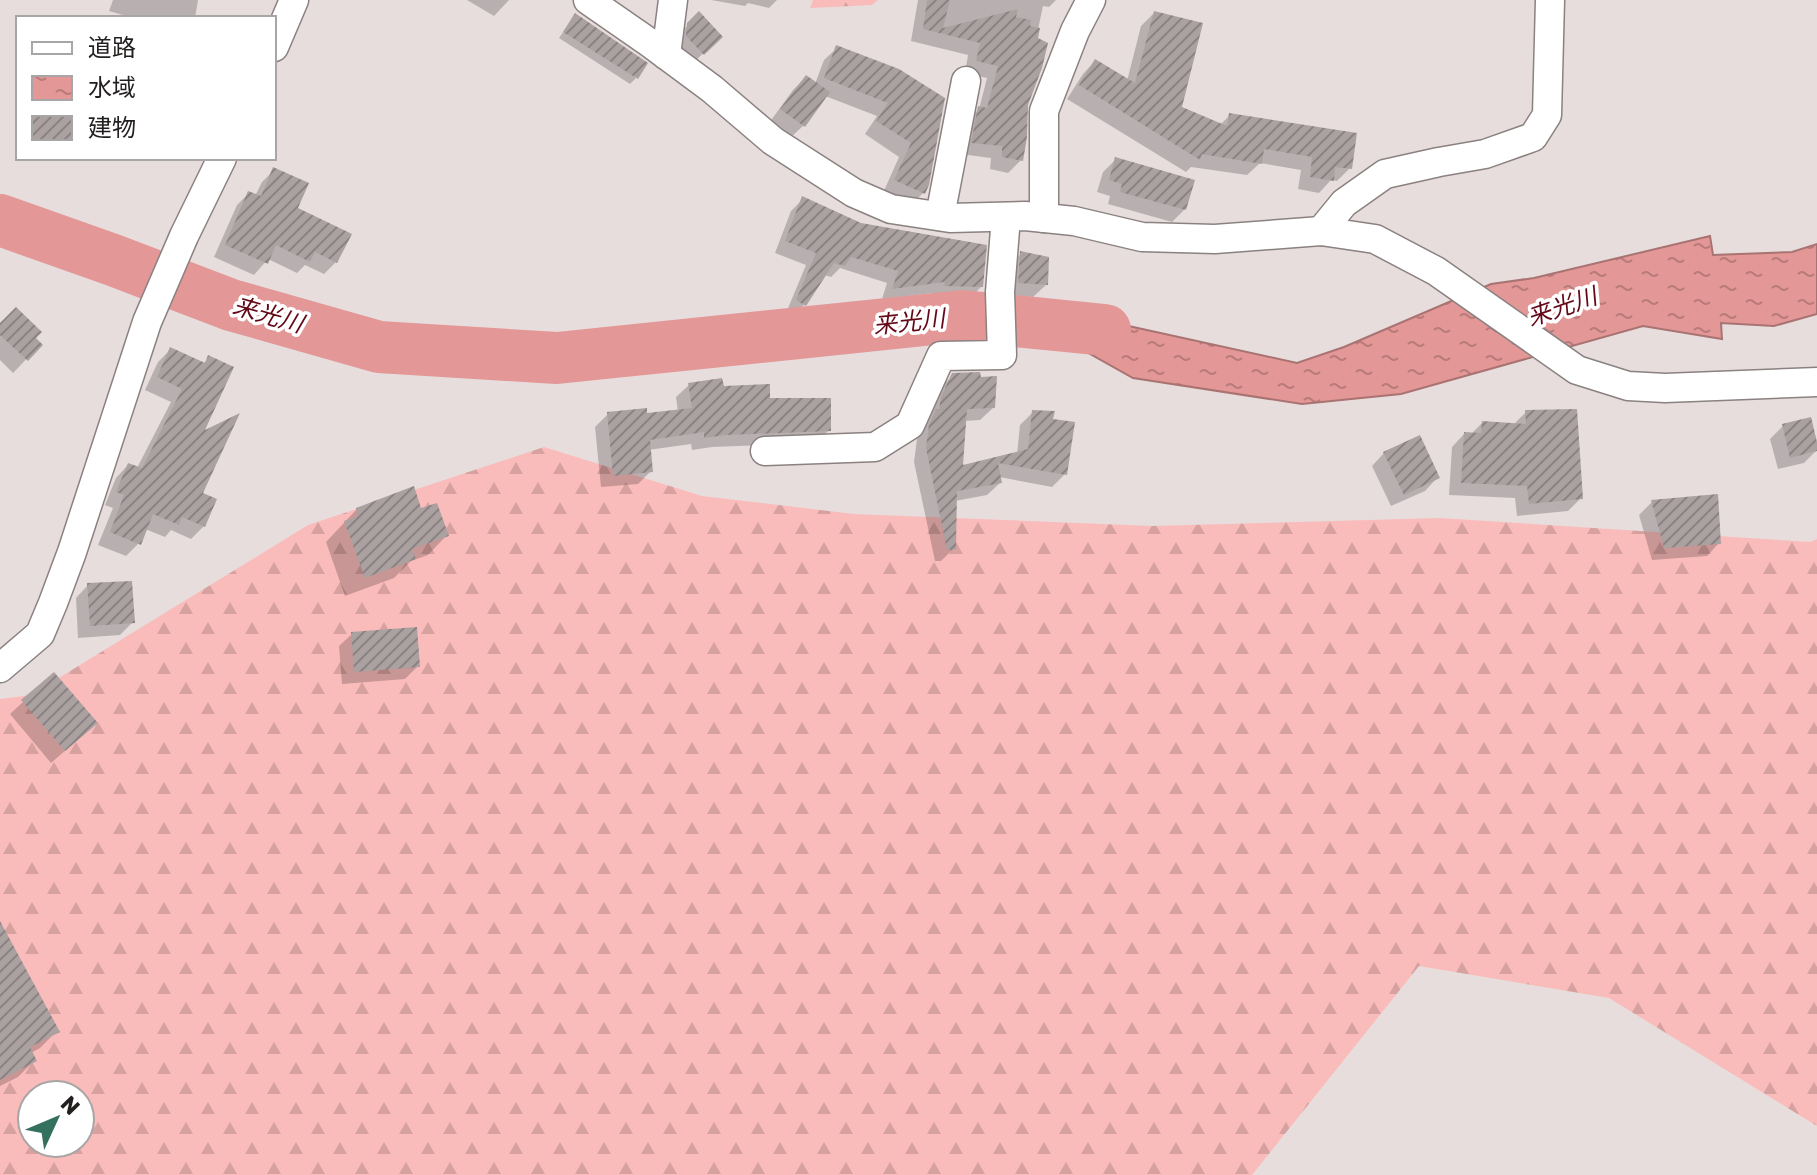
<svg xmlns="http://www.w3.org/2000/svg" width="1817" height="1175" font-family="Rubik,'Noto Sans JP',sans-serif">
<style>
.forest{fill:url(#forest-firs);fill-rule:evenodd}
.water{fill:url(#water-ripples);stroke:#a97372;stroke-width:2}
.shadow{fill:#0003}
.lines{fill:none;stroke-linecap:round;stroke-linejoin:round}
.river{stroke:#e39796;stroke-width:52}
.building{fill:url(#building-hatch)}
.minor-casing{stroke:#8a8180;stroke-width:31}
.minor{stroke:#fff;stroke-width:28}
.labels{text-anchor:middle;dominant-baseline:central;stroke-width:7;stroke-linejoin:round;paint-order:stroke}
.water-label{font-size:24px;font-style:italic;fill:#630817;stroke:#fff}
</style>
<defs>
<pattern id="forest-firs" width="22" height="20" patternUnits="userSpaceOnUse" patternTransform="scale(2)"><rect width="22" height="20" fill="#fabcba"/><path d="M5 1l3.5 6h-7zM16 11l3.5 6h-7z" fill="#d6a19f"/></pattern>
<pattern id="water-ripples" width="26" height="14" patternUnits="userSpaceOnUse" patternTransform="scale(2)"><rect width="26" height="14" fill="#e39796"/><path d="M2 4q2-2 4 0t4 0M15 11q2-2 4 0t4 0" fill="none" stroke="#b87b7a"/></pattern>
<pattern id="building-hatch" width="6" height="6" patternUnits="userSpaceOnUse" patternTransform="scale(2)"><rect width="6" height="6" fill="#aba1a1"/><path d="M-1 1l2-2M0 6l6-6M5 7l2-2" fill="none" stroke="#8b8383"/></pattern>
</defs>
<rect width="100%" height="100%" fill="#e7dddd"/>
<!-- forest -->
<g class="forest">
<polygon points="813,0 878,0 872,5 810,8"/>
<path d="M 544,447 L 702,496 L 854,514 L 1152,526 L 1440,518 L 1810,542 L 1817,539 L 1817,1126 L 1609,998 L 1419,966 L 1252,1175 L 0,1175 L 0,699 L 31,695 L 308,525 ZM 32,1095 L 80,1095 L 80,1143 L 32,1143 Z"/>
</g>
<!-- water -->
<polygon class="water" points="1710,236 1713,255 1792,252 1817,244 1817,314 1774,326 1721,323 1722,339 1643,326 1401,394 1302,404 1133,378 1035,323 1054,312 1115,323 1297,363 1344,347 1491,284 1534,278"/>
<!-- shadow -->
<g class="shadow">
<polygon points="113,0 198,0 195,18 133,18 109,11"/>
<polygon points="467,0 509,0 494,16"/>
<polygon points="711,0 777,0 769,8 748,3 745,6"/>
<polygon points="918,0 1056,0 1049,7 1043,6 1036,39 1021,160 1008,173 990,169 991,158 960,154 967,121 979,109 987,78 965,73 968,55 911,41"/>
<polygon points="1154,13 1180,108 1220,125 1230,115 1350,168 1337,181 1331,180 1319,193 1298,189 1301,170 1260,163 1247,175 1191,167 1186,172 1067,99 1083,74 1095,61 1127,81 1141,26"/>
<polygon points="699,14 720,37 690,66 675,38"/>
<polygon points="570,22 636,78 630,84 559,38"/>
<polygon points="837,48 898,71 923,193 910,206 883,193 899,157 865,134 877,116 825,96 803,126 790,138 769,123 793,90 806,77 815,84 824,60"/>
<polygon points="1116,159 1185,209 1172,222 1108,204 1110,196 1097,192 1103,172"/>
<polygon points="274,170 295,209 336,262 324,274 305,265 297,273 268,259 254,275 214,257 237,205 249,193 255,196 262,182"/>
<polygon points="803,199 861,224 981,287 969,299 933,297 933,293 882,299 887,283 840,268 831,277 824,275 805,304 793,316 786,313 806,265 775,253 791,211"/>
<polygon points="1021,254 1046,285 1033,297 1006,295 1008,266"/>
<polygon points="0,325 33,338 40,345 13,373 0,360"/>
<polygon points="171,349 203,364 209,358 201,435 200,494 204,526 191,539 171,530 165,537 145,529 139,543 126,556 98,545 113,508 105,505 116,478 128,465 137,468 171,402 145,390 158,362"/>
<polygon points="953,375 993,408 980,420 964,421 961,467 1017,454 1020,425 1033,412 1051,421 1065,474 1052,487 999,477 1000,483 987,495 955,501 954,548 941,561 935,561 914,462 917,439 940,388"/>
<polygon points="689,385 722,388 768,400 829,430 816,443 712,447 692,450 691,444 648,450 650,472 638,484 601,487 595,427 608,414 645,416 678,412 676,397"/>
<polygon points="1526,412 1581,498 1568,511 1517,516 1515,498 1449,495 1452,447 1464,434 1471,434 1482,423 1513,425"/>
<polygon points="1783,426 1817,450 1804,463 1778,469 1770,439"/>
<polygon points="1384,453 1437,478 1425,491 1391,506 1372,466"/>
<polygon points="1652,502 1719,543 1707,556 1652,560 1639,515"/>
<polygon points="357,509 447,535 428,555 411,561 394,578 345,596 326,542"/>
<polygon points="88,585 132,623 120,635 78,638 76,598"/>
<polygon points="352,634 418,666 405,679 342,684 339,646"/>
<polygon points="23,702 82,736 51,763 10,714"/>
<polygon points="0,953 57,1031 40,1048 31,1053 35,1060 18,1077 0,1086"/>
</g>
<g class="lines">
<!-- river -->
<polyline class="river" points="0,220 113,260 231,305 379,347 557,358 963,316 1105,330"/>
</g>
<!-- building -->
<g class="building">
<polygon points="927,0 950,0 943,28 1018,9 1016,17 1031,20 1030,26 1040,28 1038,38 1048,43 1042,68 1028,105 1027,137 1023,161 1002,157 1002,146 971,143 978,106 987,108 998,66 976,61 980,43 923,29"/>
<polygon points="699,11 723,37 704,55 686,36 687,23"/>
<polygon points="1154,11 1203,23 1182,107 1227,126 1229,113 1357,133 1352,169 1335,167 1334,181 1310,177 1312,157 1264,149 1262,164 1202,154 1200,160 1079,85 1095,59 1135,83"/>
<polygon points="575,13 648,63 638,79 563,32"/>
<polygon points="836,45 899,69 945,98 929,185 925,194 894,180 911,143 876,121 888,103 824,78"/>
<polygon points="806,75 830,92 805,127 780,109"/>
<polygon points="1115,157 1195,180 1186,210 1120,192 1122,184 1109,180"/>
<polygon points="273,167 309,183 298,208 352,234 337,263 315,252 310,262 276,245 268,264 225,245 248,191 261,196"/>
<polygon points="802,196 861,223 987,245 983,287 945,286 944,282 892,289 898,271 851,257 845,266 834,263 806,306 796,300 816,253 785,241"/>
<polygon points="1020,251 1049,257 1048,285 1018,283"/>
<polygon points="16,307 42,332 36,338 43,345 28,361 0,335 0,323"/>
<polygon points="170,347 205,363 208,355 234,367 205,430 240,413 203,493 217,499 205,527 182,517 179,525 153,514 141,545 110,532 124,495 116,492 128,463 142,468 182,389 157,377"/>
<polygon points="980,372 981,377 997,376 995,408 967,409 963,465 1028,449 1032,410 1055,411 1053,419 1075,422 1067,475 998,463 1002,483 957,491 956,549 947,550 926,448 929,424 936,409 939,409 941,397 952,373"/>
<polygon points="722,378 724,386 770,384 770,398 831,398 831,431 726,435 704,438 704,432 650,440 653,472 613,476 607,412 647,408 647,413 692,408 688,383"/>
<polygon points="1577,409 1583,499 1529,504 1527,486 1461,483 1464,432 1481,433 1482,421 1526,424 1525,410"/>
<polygon points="1811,417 1817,442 1817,451 1790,458 1782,424"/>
<polygon points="1420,435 1440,478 1404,495 1383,452"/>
<polygon points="414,486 421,508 437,503 449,536 412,549 416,559 365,578 344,521 358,516 356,508"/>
<polygon points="1718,494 1721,544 1664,548 1651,500"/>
<polygon points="132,581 135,623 90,626 87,583"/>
<polygon points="417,627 420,667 354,672 351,632"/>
<polygon points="54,672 98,723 65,751 21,700"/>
<polygon points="0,921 60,1032 30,1047 37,1061 0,1080"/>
</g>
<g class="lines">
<!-- minor casing -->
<g class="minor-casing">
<g id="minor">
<polyline points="588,0 650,43 712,89 773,141 854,193 891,209 950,218 1025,216 1074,221 1142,237 1215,239 1321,231 1375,239 1436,271 1577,370 1628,386 1665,388 1817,382"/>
<polyline points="274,47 294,0"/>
<polyline points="666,55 673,0"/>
<polyline points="940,216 966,81"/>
<polyline points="1044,218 1044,111 1075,31 1091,0"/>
<polyline points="1321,231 1344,203 1385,174 1439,162 1485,154 1533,137 1547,115 1550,0"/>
<polyline points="765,451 875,447 910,425 941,356 1002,355 1000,292 1006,217"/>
<polyline points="0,668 40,634 53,603 72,552 147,322 184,236 222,158"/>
</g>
</g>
<!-- minor -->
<use href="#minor" class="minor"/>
</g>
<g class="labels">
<!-- water labels -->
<g class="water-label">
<text transform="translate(1562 307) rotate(-19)">来光川</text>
<text transform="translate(268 315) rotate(16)">来光川</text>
<text transform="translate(909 322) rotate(-6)">来光川</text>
</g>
</g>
<!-- legend -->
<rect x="16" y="16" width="260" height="144" fill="#ffffff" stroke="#a7a5a5" stroke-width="2"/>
<rect x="32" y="42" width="40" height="12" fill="#ffffff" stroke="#a7a5a5" stroke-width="2"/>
<text x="88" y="56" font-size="24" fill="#231f1f">道路</text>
<rect x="32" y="76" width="40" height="24" fill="url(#water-ripples)" stroke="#a7a5a5" stroke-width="2"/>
<text x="88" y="96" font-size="24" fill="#231f1f">水域</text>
<rect x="32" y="116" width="40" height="24" fill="url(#building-hatch)" stroke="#a7a5a5" stroke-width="2"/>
<text x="88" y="136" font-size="24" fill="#231f1f">建物</text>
<!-- north arrow -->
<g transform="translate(56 1119) rotate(46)"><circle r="38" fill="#ffffff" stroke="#a7a5a5" stroke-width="2"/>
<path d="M0-6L14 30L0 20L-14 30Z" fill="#33715e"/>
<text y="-12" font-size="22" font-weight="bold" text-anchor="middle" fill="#231f1f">N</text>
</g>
</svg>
